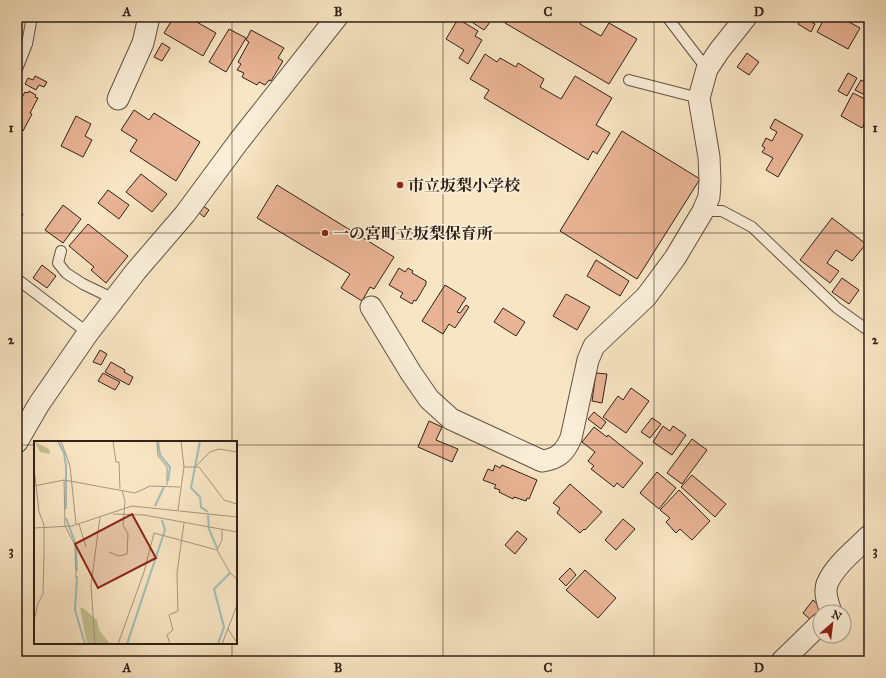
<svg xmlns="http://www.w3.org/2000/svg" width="886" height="678" font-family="'IM FELL Great Primer','Noto Serif JP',serif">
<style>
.building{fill:#e9b495;stroke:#312116}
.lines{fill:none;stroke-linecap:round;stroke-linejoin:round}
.service-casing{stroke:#635241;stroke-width:12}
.minor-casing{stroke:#635241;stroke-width:23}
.service{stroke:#faeed8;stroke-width:10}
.minor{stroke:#faeed8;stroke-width:21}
.grid{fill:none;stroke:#312116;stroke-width:1;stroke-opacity:0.55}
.poi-dot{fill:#8f2418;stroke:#faeed8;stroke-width:1.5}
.labels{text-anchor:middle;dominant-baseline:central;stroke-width:3.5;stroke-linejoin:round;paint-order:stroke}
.poi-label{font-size:16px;font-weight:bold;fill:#312116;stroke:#faeed8;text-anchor:start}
.inset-river{fill:none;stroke:#9fbeba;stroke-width:2}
.inset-road{fill:none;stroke:#a8977e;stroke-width:1}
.view{fill:#8f2418;fill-opacity:0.15;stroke:#8f2418;stroke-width:2}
.inset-edge{fill:none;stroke:#312116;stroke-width:2}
.neatline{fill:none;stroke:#312116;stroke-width:1.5}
.grid-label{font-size:13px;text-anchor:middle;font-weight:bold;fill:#312116}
</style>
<rect width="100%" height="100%" fill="#f8e5c3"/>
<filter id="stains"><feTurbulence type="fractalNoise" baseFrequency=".005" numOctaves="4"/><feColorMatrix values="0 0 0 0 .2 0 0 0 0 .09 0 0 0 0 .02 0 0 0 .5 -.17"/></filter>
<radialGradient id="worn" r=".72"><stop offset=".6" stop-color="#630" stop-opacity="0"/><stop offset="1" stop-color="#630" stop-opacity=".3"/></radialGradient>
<!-- building -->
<g class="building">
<polygon points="174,17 184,22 187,17 188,17 216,33 203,56 164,33"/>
<polygon points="464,17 494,17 484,30"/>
<polygon points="508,17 584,17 580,24 601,36 609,23 637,39 609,84 505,23"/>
<polygon points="802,17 815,24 811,32 798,24"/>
<polygon points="807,17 816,17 814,21"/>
<polygon points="825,17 840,17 860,28 848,49 817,32"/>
<polygon points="458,19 478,31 475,36 482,40 468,64 459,58 464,50 446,39"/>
<polygon points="229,29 246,38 226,72 209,62"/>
<polygon points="251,30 284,48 278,58 283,61 271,81 269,80 265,85 259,82 257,85 242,77 244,73 237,70 241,64 238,62 249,42 246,40"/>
<polygon points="162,43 170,48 162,61 154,57"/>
<polygon points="747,53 759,62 749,75 737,67"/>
<polygon points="485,54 497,62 500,58 516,67 518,63 544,79 540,87 561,99 575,76 612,98 596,125 610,133 597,154 593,151 588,160 484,98 489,90 470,79"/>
<polygon points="848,73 857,78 847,96 838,91"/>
<polygon points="35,76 47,82 44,87 39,85 36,90 25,84 28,78 33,80"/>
<polygon points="861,80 869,84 869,97 855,90"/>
<polygon points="29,91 36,95 35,97 38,98 30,113 32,114 23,131 17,128 17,106 25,92 28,93"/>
<polygon points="853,93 869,101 869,115 862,128 841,116"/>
<polygon points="134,110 149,120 154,113 200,142 176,181 130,151 137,140 121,130"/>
<polygon points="76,116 91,124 85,136 92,140 83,157 61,146"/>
<polygon points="775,119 803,135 778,177 766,170 773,158 762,152 765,148 762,146 766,138 772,141 777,132 770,128"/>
<polygon points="622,131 700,179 637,279 560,231"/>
<polygon points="141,174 167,194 152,212 126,192"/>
<polygon points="277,185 394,257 374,289 370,287 362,301 341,288 350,274 257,218"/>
<polygon points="108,190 129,205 119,219 98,203"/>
<polygon points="63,205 81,219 63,243 45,230"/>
<polygon points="203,206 209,210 204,217 198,212"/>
<polygon points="17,210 23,214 17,226"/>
<polygon points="832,218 866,244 852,261 836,250 827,263 839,271 830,283 800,260"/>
<polygon points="88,224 128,256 106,283 91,270 94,267 69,246"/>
<polygon points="596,260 629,281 620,296 587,276"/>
<polygon points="42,265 56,276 47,288 33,278"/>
<polygon points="399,268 405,272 408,268 413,271 412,273 426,281 426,284 416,301 414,300 412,304 400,297 403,293 389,285"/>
<polygon points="842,278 859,290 849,304 832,292"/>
<polygon points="445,285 466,298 457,312 460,313 466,305 469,307 455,328 449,324 443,334 422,321"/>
<polygon points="566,294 590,307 577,330 553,316"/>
<polygon points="503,308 525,322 516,336 494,322"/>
<polygon points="100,350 107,354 101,365 93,362"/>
<polygon points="111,362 125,370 124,372 133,377 129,385 105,372"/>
<polygon points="103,373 120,382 115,390 98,381"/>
<polygon points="596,373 607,374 602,403 592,401"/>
<polygon points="631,388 649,401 626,433 603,417 618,396 623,400"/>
<polygon points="594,412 606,422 601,429 588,419"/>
<polygon points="652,418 661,424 650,438 641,432"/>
<polygon points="429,421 442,427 436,440 458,449 452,462 418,447"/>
<polygon points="663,426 670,431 673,426 686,435 672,455 653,442"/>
<polygon points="594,427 607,437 608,435 643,463 623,488 617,483 614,487 591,469 594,466 588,461 595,452 582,442"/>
<polygon points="692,439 707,450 682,484 667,473"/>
<polygon points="495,465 500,468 502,465 537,480 529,499 527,498 526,501 514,497 513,499 499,492 500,490 494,488 496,485 483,480 488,469 493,471"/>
<polygon points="657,472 676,488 659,509 640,493"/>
<polygon points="692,475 726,504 715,517 681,487"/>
<polygon points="570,484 602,512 585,530 584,529 580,533 557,513 560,508 553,503"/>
<polygon points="679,490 710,521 692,540 680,529 676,533 666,522 670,518 660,510"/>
<polygon points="623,519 635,529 616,550 605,540"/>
<polygon points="517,531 527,539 515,554 505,545"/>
<polygon points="570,568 576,575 566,586 559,579"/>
<polygon points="585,570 616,598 598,618 566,590"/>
<polygon points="813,600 822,608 812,621 803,613"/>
</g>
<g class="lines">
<!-- service casing -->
<g class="service-casing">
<g id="service">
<polyline points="667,17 707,69"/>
<polyline points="17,69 27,44 32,17"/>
<polyline points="629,80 699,98"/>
<polyline points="703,211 722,211 752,227 837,308 869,331"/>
<polyline points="61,251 58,263 66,273 83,284 114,299"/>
<polyline points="17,279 88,333"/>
</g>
</g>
<!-- minor casing -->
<g class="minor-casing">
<g id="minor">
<polyline points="118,99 143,43 149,17"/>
<path d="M 371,307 L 411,373 L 429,399 L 451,419 L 542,461 C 558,459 565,452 571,438 L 588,360 L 594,346 L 646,297 L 675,258 L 703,211 L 709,197 L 710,181 L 709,157 L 699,98 L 707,69 L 719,51 L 746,17"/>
<polyline points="17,442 39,404 88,333 136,271 185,214 239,141 337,17"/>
<path d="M 831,612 C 828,604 824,593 827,584 C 835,565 855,550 869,536"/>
<polyline points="782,661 820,624"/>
</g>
</g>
<!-- service -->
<use href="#service" class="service"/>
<!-- minor -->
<use href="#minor" class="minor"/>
</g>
<!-- grid -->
<path class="grid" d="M 232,17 L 232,442M 443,17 L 443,661M 654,17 L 654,661M 17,233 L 869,233M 17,445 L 35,445M 236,445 L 869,445M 232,643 L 232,661"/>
<!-- markers -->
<g class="poi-dot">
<circle cx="400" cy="185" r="4"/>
<circle cx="325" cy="233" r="4"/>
</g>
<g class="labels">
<!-- poi labels -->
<g class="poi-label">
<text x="408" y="185">市立坂梨小学校</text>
<text x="333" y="233">一の宮町立坂梨保育所</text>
</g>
</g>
<!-- overview -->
<g transform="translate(34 441)">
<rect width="203" height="203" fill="#f8e5c3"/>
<path d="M 1,1 L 15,8 L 16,13 L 6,11 ZM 46,167 L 49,167 L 63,179 L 65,189 L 76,203 L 53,203 Z" fill="#c4c28f"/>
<path class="inset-river" d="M 24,0 L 30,12 L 32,25 L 32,68M 124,0 L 126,14 L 136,26 L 134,40M 166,0 L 157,47 L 166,56 L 167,66 L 174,71M 121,65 L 130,46M 174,74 L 175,88 L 183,107M 32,77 L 42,104 L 43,130M 43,135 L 41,169 L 51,203M 93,203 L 131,89 L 128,79M 184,203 L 190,186 L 180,148 L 196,132"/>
<path class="inset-road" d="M 27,0 L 36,25 L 42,83M 79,0 L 82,21 L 85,21 L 86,48M 123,0 L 124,15 L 133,26 L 133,44M 162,25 L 176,11 L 185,8 L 203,11M 0,26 L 5,71 L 10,84 L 10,113 L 9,153 L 4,162 L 0,180M 150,26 L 165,26 L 190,59 L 203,63M 30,39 L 31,85 L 41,104 L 42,137M 0,45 L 30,39 L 101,52 L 116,45 L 146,46M 144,69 L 150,26 L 147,0M 79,73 L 110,74 L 203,91M 45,83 L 52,106M 0,87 L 38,85 L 98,65 L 203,76M 183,109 L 188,99 L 188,88M 75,111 L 85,115 L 93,113 L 94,93 L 89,84 L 91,60 L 88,49M 194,188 L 203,202M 61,203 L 57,144 L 66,76M 84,203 L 110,131 L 120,92 L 183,109 L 196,132 L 203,138M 136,203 L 133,194 L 139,189 L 135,174 L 144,170 L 143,132 L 150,82M 188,203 L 203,164"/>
<path class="view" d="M 98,73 L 122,117 L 64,147 L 41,103 Z"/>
<rect width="203" height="203" class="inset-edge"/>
</g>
<!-- margin -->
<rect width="886" height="678" fill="none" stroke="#f8e5c3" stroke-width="44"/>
<!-- north arrow -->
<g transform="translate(832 624) rotate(28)"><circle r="19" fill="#faeed8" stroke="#aa9c8a"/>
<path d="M0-3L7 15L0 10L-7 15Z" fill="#8f2418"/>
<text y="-6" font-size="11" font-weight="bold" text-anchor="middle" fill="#312116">N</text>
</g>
<rect x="22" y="22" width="842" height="634" class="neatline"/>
<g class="grid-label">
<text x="127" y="16">A</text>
<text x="338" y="16">B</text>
<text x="548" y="16">C</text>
<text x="759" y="16">D</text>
<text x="11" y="132">1</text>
<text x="875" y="132">1</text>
<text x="11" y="344">2</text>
<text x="875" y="344">2</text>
<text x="11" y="555">3</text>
<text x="875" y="555">3</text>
<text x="127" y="672">A</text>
<text x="338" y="672">B</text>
<text x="548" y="672">C</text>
<text x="759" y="672">D</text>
</g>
<rect width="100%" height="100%" filter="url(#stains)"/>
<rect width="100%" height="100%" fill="url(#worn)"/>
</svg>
